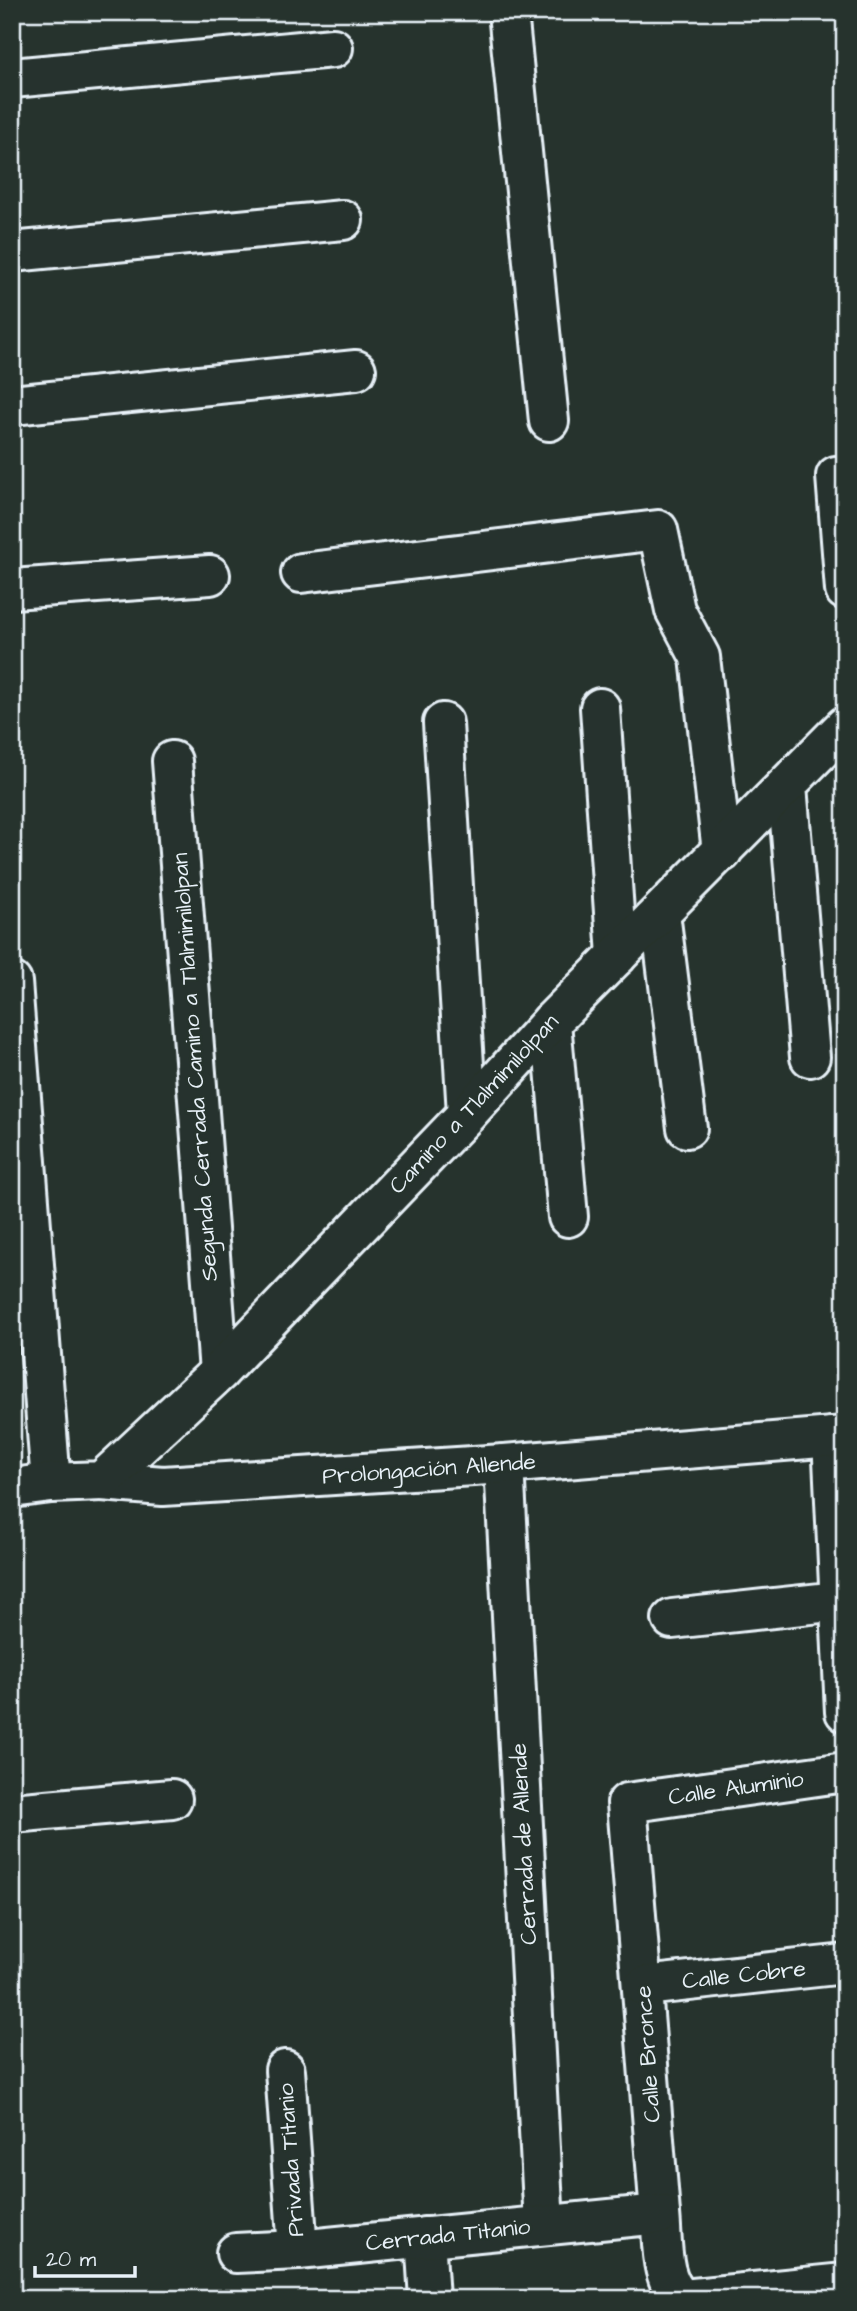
<svg xmlns="http://www.w3.org/2000/svg" width="857" height="2311" font-family="'Architects Daughter',sans-serif">
<style>
.lines{fill:none;stroke-linecap:round;stroke-linejoin:round}
.minor-casing{stroke:#e8f1f8;stroke-width:44}
.tertiary-casing{stroke:#e8f1f8;stroke-width:44}
.minor{stroke:#26332d;stroke-width:38}
.tertiary{stroke:#26332d;stroke-width:38}
.labels{text-anchor:middle;dominant-baseline:central;stroke-width:5;stroke-linejoin:round;paint-order:stroke}
.street-label{font-size:23px;fill:#e8f1f8;stroke:#26332d}
</style>
<rect width="100%" height="100%" fill="#26332d"/>
<filter id="ink" filterUnits="userSpaceOnUse"><feTurbulence type="fractalNoise" baseFrequency=".0143" numOctaves="2"/><feDisplacementMap in="SourceGraphic" scale="14" xChannelSelector="R" yChannelSelector="G"/><feConvolveMatrix kernelMatrix="1 2 1 2 8 2 1 2 1" color-interpolation-filters="sRGB"/></filter>
<g filter="url(#ink)">
<g class="lines">
<!-- minor casing -->
<g class="minor-casing">
<g id="minor">
<polyline points="508,12 549,421"/>
<polyline points="12,78 333,48"/>
<polyline points="12,252 343,220"/>
<polyline points="12,405 356,370"/>
<polyline points="836,476 845,590"/>
<polyline points="301,573 658,530 675,610 700,657 722,852"/>
<polyline points="12,589 210,575"/>
<polyline points="600,708 617,956"/>
<polyline points="443,723 467,1114"/>
<polyline points="172,761 219,1372"/>
<polyline points="787,786 810,1057"/>
<polyline points="660,913 687,1128"/>
<polyline points="12,982 51,1483"/>
<polyline points="551,1022 568,1217"/>
<polyline points="832,1437 845,1712"/>
<polyline points="504,1464 544,2225"/>
<polyline points="102,1481 163,1486 504,1464 845,1436"/>
<polyline points="672,1619 839,1601"/>
<path d="M 845,1772 L 627,1803 L 660,2214 C 663,2241 659,2281 683,2299 L 845,2283"/>
<polyline points="12,1813 172,1799"/>
<polyline points="644,1986 845,1964"/>
<polyline points="285,2070 298,2250"/>
<polyline points="425,2237 429,2299"/>
<polyline points="236,2253 298,2250 660,2214"/>
</g>
</g>
<!-- tertiary casing -->
<g class="tertiary-casing">
<polyline id="tertiary" points="12,1488 51,1483 102,1481 219,1372 467,1114 551,1022 845,726"/>
</g>
<!-- minor -->
<use href="#minor" class="minor"/>
<!-- tertiary -->
<use href="#tertiary" class="tertiary"/>
</g>
</g>
<g class="labels">
<!-- street labels -->
<g class="street-label">
<text transform="translate(195 1067) rotate(-94)">Segunda Cerrada Camino a Tlalmimilolpan</text>
<text transform="translate(474 1104) rotate(-47)">Camino a Tlalmimilolpan</text>
<text transform="translate(429 1469) rotate(-4)">Prolongación Allende</text>
<text transform="translate(736 1788) rotate(-8)">Calle Aluminio</text>
<text transform="translate(524 1844) rotate(-93)">Cerrada de Allende</text>
<text transform="translate(744 1975) rotate(-6)">Calle Cobre</text>
<text transform="translate(648 2054) rotate(-94)">Calle Bronce</text>
<text transform="translate(291 2160) rotate(-94)">Privada Titanio</text>
<text transform="translate(448 2235) rotate(-6)">Cerrada Titanio</text>
</g>
</g>
<!-- margin -->
<rect width="857" height="2311" fill="none" stroke="#26332d" stroke-width="42"/>
<rect x="21" y="21" width="815" height="2269" fill="none" stroke="#e8f1f8" stroke-width="2.5" filter="url(#ink)"/>
<!-- scale -->
<path d="M35 2266v10h100v-10" fill="none" stroke="#e8f1f8" stroke-width="3.5"/>
<text x="46" y="2266" font-size="21" fill="#e8f1f8" stroke="#26332d" stroke-width="5" paint-order="stroke">20 m</text>
</svg>
